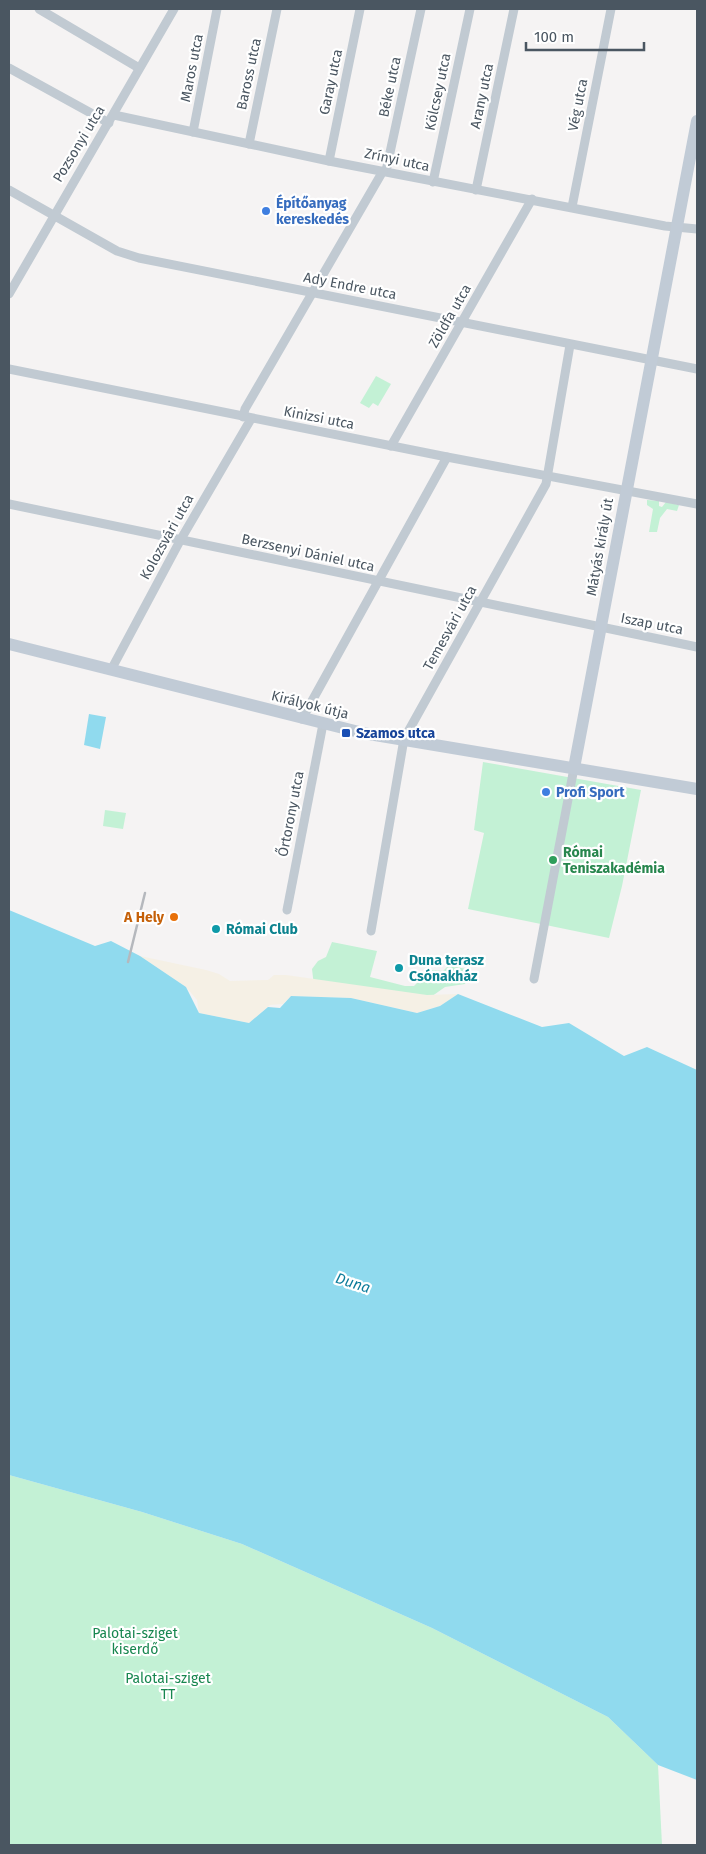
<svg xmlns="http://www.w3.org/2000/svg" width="706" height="1854" font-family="'Fira Sans',sans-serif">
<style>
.green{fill:#c3f1d5}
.sand{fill:#f5f0e5}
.water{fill:#90daee}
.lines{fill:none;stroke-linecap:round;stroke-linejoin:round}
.street{stroke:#c1cad2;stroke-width:9}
.secondary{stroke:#c1cbd6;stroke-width:12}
.rail{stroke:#b5b8bd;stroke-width:2.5}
.shop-dot{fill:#3f7fe0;stroke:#fff;stroke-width:2}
.transit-dot{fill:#1a4fb4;stroke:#fff;stroke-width:2}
.leisure-dot{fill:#2e9e5b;stroke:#fff;stroke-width:2}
.food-dot{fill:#e8710a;stroke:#fff;stroke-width:2}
.culture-dot{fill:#0f9aa8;stroke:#fff;stroke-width:2}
.labels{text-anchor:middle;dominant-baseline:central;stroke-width:4.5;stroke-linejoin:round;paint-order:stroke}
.street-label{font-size:14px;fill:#4a5661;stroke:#fff}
.shop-label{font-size:14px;font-weight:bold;fill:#366cbe;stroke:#fff;text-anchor:start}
.transit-label{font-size:14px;font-weight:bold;fill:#164399;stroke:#fff;text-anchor:start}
.leisure-label{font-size:14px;font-weight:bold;fill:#27864d;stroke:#fff;text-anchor:start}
.food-label{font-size:14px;font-weight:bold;fill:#c56008;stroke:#fff;text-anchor:end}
.culture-label{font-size:14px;font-weight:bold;fill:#0d838f;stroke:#fff;text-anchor:start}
.park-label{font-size:14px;fill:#17864f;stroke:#fff}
.water-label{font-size:15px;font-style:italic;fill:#0c7c9b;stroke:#fff}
</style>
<rect width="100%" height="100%" fill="#f5f3f3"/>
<!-- green -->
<g class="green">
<polygon points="376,376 391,384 378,406 373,403 369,408 360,403"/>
<polygon points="647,500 659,501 659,506 662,507 666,502 679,505 677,511 667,509 660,518 657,532 649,532 653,509 647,505"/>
<polygon points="483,762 641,790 622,886 609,938 468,909 484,833 474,830"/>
<polygon points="105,810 126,813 123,829 103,826"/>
<polygon points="332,942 377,951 370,977 405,986 414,986 430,970 443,971 449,965 470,970 465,984 445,987 428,999 314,986 312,969 318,961 326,957"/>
<polygon points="9,1475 142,1512 242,1544 432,1628 608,1717 658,1765 662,1845 9,1845"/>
</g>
<!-- sand -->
<polygon class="sand" points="140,956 206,970 219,974 230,981 268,980 274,975 286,975 427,995 458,994 440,1006 417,1013 351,998 291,996 283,1004 270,1005 249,1023 199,1013 197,1000 186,987"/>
<!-- water -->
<g class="water">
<polygon points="89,714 106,717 100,749 84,745"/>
<polygon points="9,910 95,946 111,941 140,956 186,987 199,1013 249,1023 268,1007 280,1008 291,996 351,998 417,1013 440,1006 458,994 542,1027 569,1023 624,1056 647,1047 697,1070 697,1780 658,1765 608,1717 432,1628 242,1544 142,1512 9,1475"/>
</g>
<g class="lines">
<!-- street -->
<g class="street">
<polyline points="39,9 139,68"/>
<polyline points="9,68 109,123"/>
<polyline points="114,115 329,161 665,226 697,229"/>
<polyline points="193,132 217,9"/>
<polyline points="249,144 277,9"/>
<polyline points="329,161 360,9"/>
<polyline points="386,171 421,9"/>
<polyline points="433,182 470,9"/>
<polyline points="9,190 117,251 139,258 697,369"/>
<polyline points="476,190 514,9"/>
<polyline points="572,207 611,9"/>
<polyline points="9,294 174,9"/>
<polyline points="9,369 447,457 697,504"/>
<polyline points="243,417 245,409 383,171"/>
<polyline points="391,446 532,199"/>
<polyline points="9,504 697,647"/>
<polyline points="111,670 181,539 251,419"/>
<polyline points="302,719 447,457"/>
<polyline points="287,910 323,724"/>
<polyline points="371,931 404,739 546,484 570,345"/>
<polyline points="534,979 574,768"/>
</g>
<!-- secondary -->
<g class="secondary">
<polyline points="9,644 363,733 697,789"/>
<polyline points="574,768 697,121"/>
</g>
<!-- rail -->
<polyline class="rail" points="128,962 145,893"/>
</g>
<!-- markers -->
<g class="shop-dot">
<circle cx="266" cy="211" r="5"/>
<circle cx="546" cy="792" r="5"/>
</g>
<rect class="transit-dot" x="341" y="728" width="10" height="10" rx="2.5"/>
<circle class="leisure-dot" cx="553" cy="860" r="5"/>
<circle class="food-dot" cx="174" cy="917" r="5"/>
<g class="culture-dot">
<circle cx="216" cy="929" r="5"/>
<circle cx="399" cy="968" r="5"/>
</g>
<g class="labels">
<!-- street labels -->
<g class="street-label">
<text transform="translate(192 68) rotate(-79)">Maros utca</text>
<text transform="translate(249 74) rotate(-78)">Baross utca</text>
<text transform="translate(331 82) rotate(-78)">Garay utca</text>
<text transform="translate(390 87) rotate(-78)">Béke utca</text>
<text transform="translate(438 92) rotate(-78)">Kölcsey utca</text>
<text transform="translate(482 96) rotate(-78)">Arany utca</text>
<text transform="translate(578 105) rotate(-79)">Vég utca</text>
<text transform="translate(79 144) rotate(-59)">Pozsonyi utca</text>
<text transform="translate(397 160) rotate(12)">Zrínyi utca</text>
<text transform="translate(350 286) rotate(11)">Ady Endre utca</text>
<text transform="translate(450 316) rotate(-60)">Zöldfa utca</text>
<text transform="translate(319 418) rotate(11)">Kinizsi utca</text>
<text transform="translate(167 537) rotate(-61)">Kolozsvári utca</text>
<text transform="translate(600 547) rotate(-80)">Mátyás király út</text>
<text transform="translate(308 553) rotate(12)">Berzsenyi Dániel utca</text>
<text transform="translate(652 624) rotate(11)">Iszap utca</text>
<text transform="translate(450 628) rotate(-61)">Temesvári utca</text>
<text transform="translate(310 705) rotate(14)">Királyok útja</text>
<text transform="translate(291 814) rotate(-79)">Őrtorony utca</text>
</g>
<!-- shop labels -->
<g class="shop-label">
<text x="276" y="203">Építőanyag<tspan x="276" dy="16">kereskedés</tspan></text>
<text x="556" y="792">Profi Sport</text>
</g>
<!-- transit labels -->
<g class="transit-label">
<text x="356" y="733">Szamos utca</text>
</g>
<!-- leisure labels -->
<g class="leisure-label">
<text x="563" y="852">Római<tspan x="563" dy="16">Teniszakadémia</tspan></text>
</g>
<!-- food labels -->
<g class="food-label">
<text x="164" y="917">A Hely</text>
</g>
<!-- culture labels -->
<g class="culture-label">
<text x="226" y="929">Római Club</text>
<text x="409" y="960">Duna terasz<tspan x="409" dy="16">Csónakház</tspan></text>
</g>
<!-- park labels -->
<g class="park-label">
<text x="135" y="1633">Palotai-sziget<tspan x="135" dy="16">kiserdő</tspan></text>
<text x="168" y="1678">Palotai-sziget<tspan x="168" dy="16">TT</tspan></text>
</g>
<!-- water labels -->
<g class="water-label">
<text transform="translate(353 1283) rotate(18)">Duna</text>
</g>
</g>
<!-- border -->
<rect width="706" height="1854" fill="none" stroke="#4a5661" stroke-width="20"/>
<!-- scale -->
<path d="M526 42v8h118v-8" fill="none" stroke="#4a5661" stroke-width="2.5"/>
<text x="534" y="42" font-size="15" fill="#4a5661" stroke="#ffffff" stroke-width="4" paint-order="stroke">100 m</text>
</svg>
